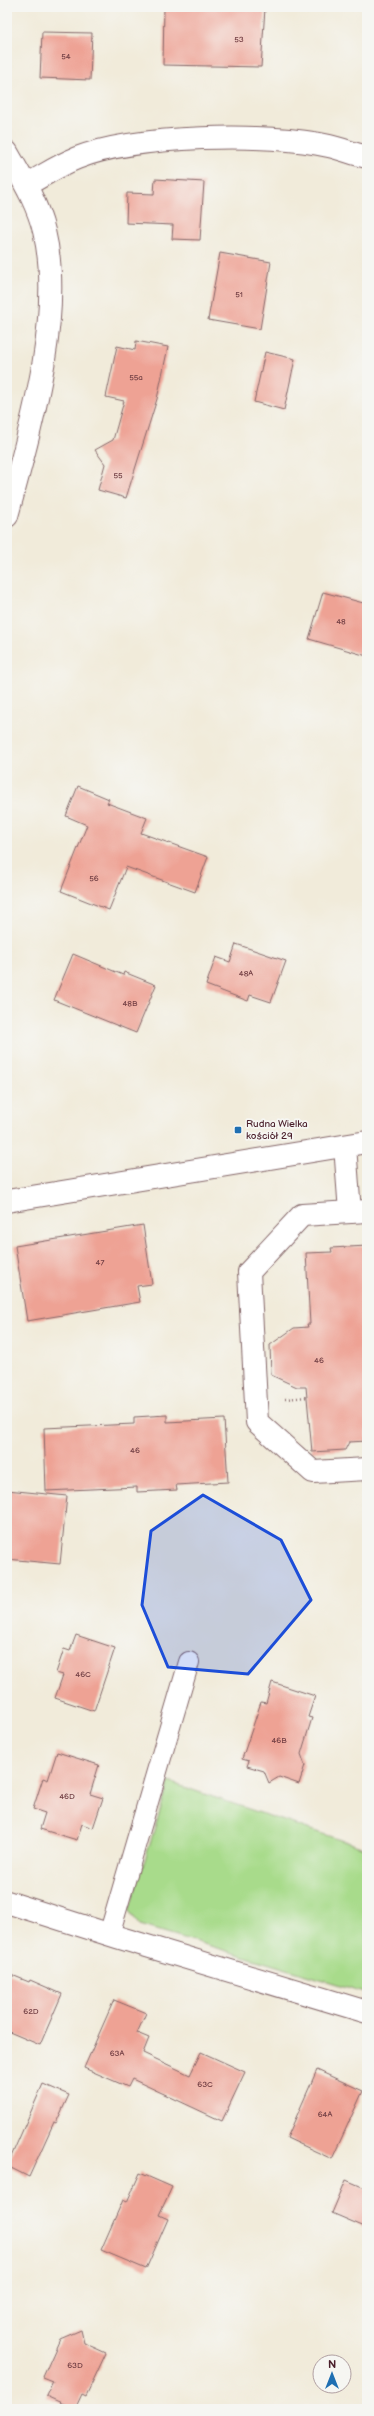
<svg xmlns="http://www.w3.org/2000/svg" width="374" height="2416" font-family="'Balsamiq Sans',sans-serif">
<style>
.green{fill:#a8db8b;stroke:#797d5b}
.building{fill:#eea294}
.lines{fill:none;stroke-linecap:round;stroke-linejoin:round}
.service-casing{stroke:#846668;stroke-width:22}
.pedestrian-casing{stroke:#846668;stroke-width:24}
.minor-casing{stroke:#846668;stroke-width:24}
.tertiary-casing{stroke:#846668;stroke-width:24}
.path{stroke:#846668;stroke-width:2.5;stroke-dasharray:1 3;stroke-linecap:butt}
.service{stroke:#fff;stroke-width:20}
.pedestrian{stroke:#fff;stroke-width:22}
.minor{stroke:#fff;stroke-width:22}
.tertiary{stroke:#fff;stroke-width:22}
.marked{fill:#1d4ed8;fill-opacity:0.2;stroke:#1d4ed8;stroke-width:3;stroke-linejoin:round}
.poi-dot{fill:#1f6fb2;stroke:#f6f6f2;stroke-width:1.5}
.labels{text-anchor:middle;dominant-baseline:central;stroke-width:3.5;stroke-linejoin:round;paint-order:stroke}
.number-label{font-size:8px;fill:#734045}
.poi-label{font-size:10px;fill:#4a1f2b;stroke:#f6f6f2;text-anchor:start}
</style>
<rect width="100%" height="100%" fill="#f6f6f2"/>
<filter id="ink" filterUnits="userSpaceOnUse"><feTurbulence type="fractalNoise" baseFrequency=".025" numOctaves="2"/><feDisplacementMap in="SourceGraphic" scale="8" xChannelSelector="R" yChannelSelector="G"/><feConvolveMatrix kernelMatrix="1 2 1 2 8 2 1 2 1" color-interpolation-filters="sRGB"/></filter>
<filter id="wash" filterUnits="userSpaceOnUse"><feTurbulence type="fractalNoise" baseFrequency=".012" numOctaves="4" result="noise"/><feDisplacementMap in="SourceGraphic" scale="16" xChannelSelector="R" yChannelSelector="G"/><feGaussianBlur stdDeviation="0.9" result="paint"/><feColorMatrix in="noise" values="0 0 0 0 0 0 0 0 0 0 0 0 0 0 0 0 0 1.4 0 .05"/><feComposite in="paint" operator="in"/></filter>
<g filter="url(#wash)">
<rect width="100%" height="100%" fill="#f1ebda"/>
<!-- green -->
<polygon class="green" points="169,1782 367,1849 367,1993 140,1925 129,1911"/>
<g id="blocks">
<!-- building -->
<g class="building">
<polygon points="164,7 265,8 261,67 163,65"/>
<polygon points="42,32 92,33 90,80 40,78"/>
<polygon points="155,179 204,182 200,240 172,239 173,225 126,223 127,193 154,194"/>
<polygon points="220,253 271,262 260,329 208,320"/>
<polygon points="136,341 168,347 157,399 126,498 98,490 105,464 95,450 113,440 124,401 106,397 117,346 135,350"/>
<polygon points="265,352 295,359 284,410 254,402"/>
<polygon points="323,592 367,604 367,656 309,639"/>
<polygon points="78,786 109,799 107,803 147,818 141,833 208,857 195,892 126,867 109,910 61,891 87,825 66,816"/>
<polygon points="236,944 286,961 271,1002 250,995 248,1001 206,985 216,957 230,962"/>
<polygon points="73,954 123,975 124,972 156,985 136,1033 54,1000"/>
<polygon points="143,1225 152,1284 137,1286 140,1302 27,1321 15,1246"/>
<polygon points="367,1246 367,1441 349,1442 345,1450 312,1452 306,1387 297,1387 271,1375 270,1345 294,1328 308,1327 307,1324 310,1324 306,1253 332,1252 331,1248"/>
<polygon points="167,1415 167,1422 224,1419 228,1482 176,1485 177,1490 137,1492 137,1487 46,1491 44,1428 134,1424 134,1417"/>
<polygon points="7,1490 67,1496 60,1564 7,1559"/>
<polygon points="76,1635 115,1648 94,1711 55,1698 63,1675 56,1673 64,1649 70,1651"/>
<polygon points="272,1682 315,1696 308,1717 312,1718 301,1754 305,1765 299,1784 279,1777 269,1783 264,1771 247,1766 249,1761 242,1759 261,1702 266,1703"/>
<polygon points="57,1752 99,1765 90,1794 103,1798 93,1828 82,1824 77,1840 40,1829 45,1813 33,1809 43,1778 48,1780"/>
<polygon points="7,1973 29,1982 30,1980 62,1994 40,2045 7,2031"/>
<polygon points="114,2000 146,2013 137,2033 149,2038 143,2053 190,2075 201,2052 245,2072 222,2121 132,2079 128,2087 84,2068"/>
<polygon points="317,2070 363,2091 332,2159 287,2138"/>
<polygon points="43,2084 69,2095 56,2123 54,2122 29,2177 7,2166"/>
<polygon points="140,2173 172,2187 159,2215 168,2219 146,2269 101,2250 123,2200 127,2202"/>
<polygon points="346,2180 367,2189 367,2228 332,2213"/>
<polygon points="81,2330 84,2343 106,2353 86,2396 82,2394 75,2409 46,2396 53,2381 43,2377 60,2339"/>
</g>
</g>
</g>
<g filter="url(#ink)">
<use href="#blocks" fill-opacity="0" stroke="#846668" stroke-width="1"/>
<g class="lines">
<!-- service casing -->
<g class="service-casing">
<polyline id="service" points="109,1935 189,1662"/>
</g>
<!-- pedestrian casing -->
<g class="pedestrian-casing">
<g id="pedestrian">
<polyline points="345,1146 350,1212"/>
<polyline points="367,1211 302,1215 249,1272 257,1422 313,1472 367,1469"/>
</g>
</g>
<!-- minor casing -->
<g class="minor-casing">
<g id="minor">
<path d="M 26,185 C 43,176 59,165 77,158 C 134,135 269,132 329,146 C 342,149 354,154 367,157"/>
<polyline points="7,1902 117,1937 367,2012"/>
</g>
</g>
<!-- tertiary casing -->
<g class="tertiary-casing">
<g id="tertiary">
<path d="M 7,152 C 21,177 37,202 44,231 C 65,314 29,434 7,516"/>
<polyline points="7,1201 367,1142"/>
</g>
</g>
<!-- path -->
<polyline class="path" points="285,1399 308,1397"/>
<!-- service -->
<use href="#service" class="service"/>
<!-- pedestrian -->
<use href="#pedestrian" class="pedestrian"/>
<!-- minor -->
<use href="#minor" class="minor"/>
<!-- tertiary -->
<use href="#tertiary" class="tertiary"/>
</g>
</g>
<!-- marked area -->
<path class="marked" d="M 203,1495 L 281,1540 L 311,1600 L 248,1674 L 168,1667 L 142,1605 L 151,1531 Z"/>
<!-- markers -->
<rect class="poi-dot" x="234" y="1126" width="8" height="8" rx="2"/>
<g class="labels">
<!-- number labels -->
<g class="number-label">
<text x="239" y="39">53</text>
<text x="66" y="56">54</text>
<text x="239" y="294">51</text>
<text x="136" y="377">55a</text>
<text x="118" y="475">55</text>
<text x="341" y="621">48</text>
<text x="94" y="878">56</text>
<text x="246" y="973">48A</text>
<text x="130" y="1003">48B</text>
<text x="100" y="1262">47</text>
<text x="319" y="1360">46</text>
<text x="135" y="1450">46</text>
<text x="83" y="1674">46C</text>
<text x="279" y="1740">46B</text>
<text x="67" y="1796">46D</text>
<text x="31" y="2011">62D</text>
<text x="117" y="2053">63A</text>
<text x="205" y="2084">63C</text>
<text x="325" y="2114">64A</text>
<text x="75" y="2365">63D</text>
</g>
<!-- poi labels -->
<g class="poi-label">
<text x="246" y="1124">Rudna Wielka<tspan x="246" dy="12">kościół 29</tspan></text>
</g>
</g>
<!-- margin -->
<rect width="374" height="2416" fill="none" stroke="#f6f6f2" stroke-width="24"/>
<!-- north arrow -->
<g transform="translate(332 2374)"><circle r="19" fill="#f6f6f2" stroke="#b1a0a2"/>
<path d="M0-3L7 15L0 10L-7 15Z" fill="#1f6fb2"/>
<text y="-6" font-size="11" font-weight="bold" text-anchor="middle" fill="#4a1f2b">N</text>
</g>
</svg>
